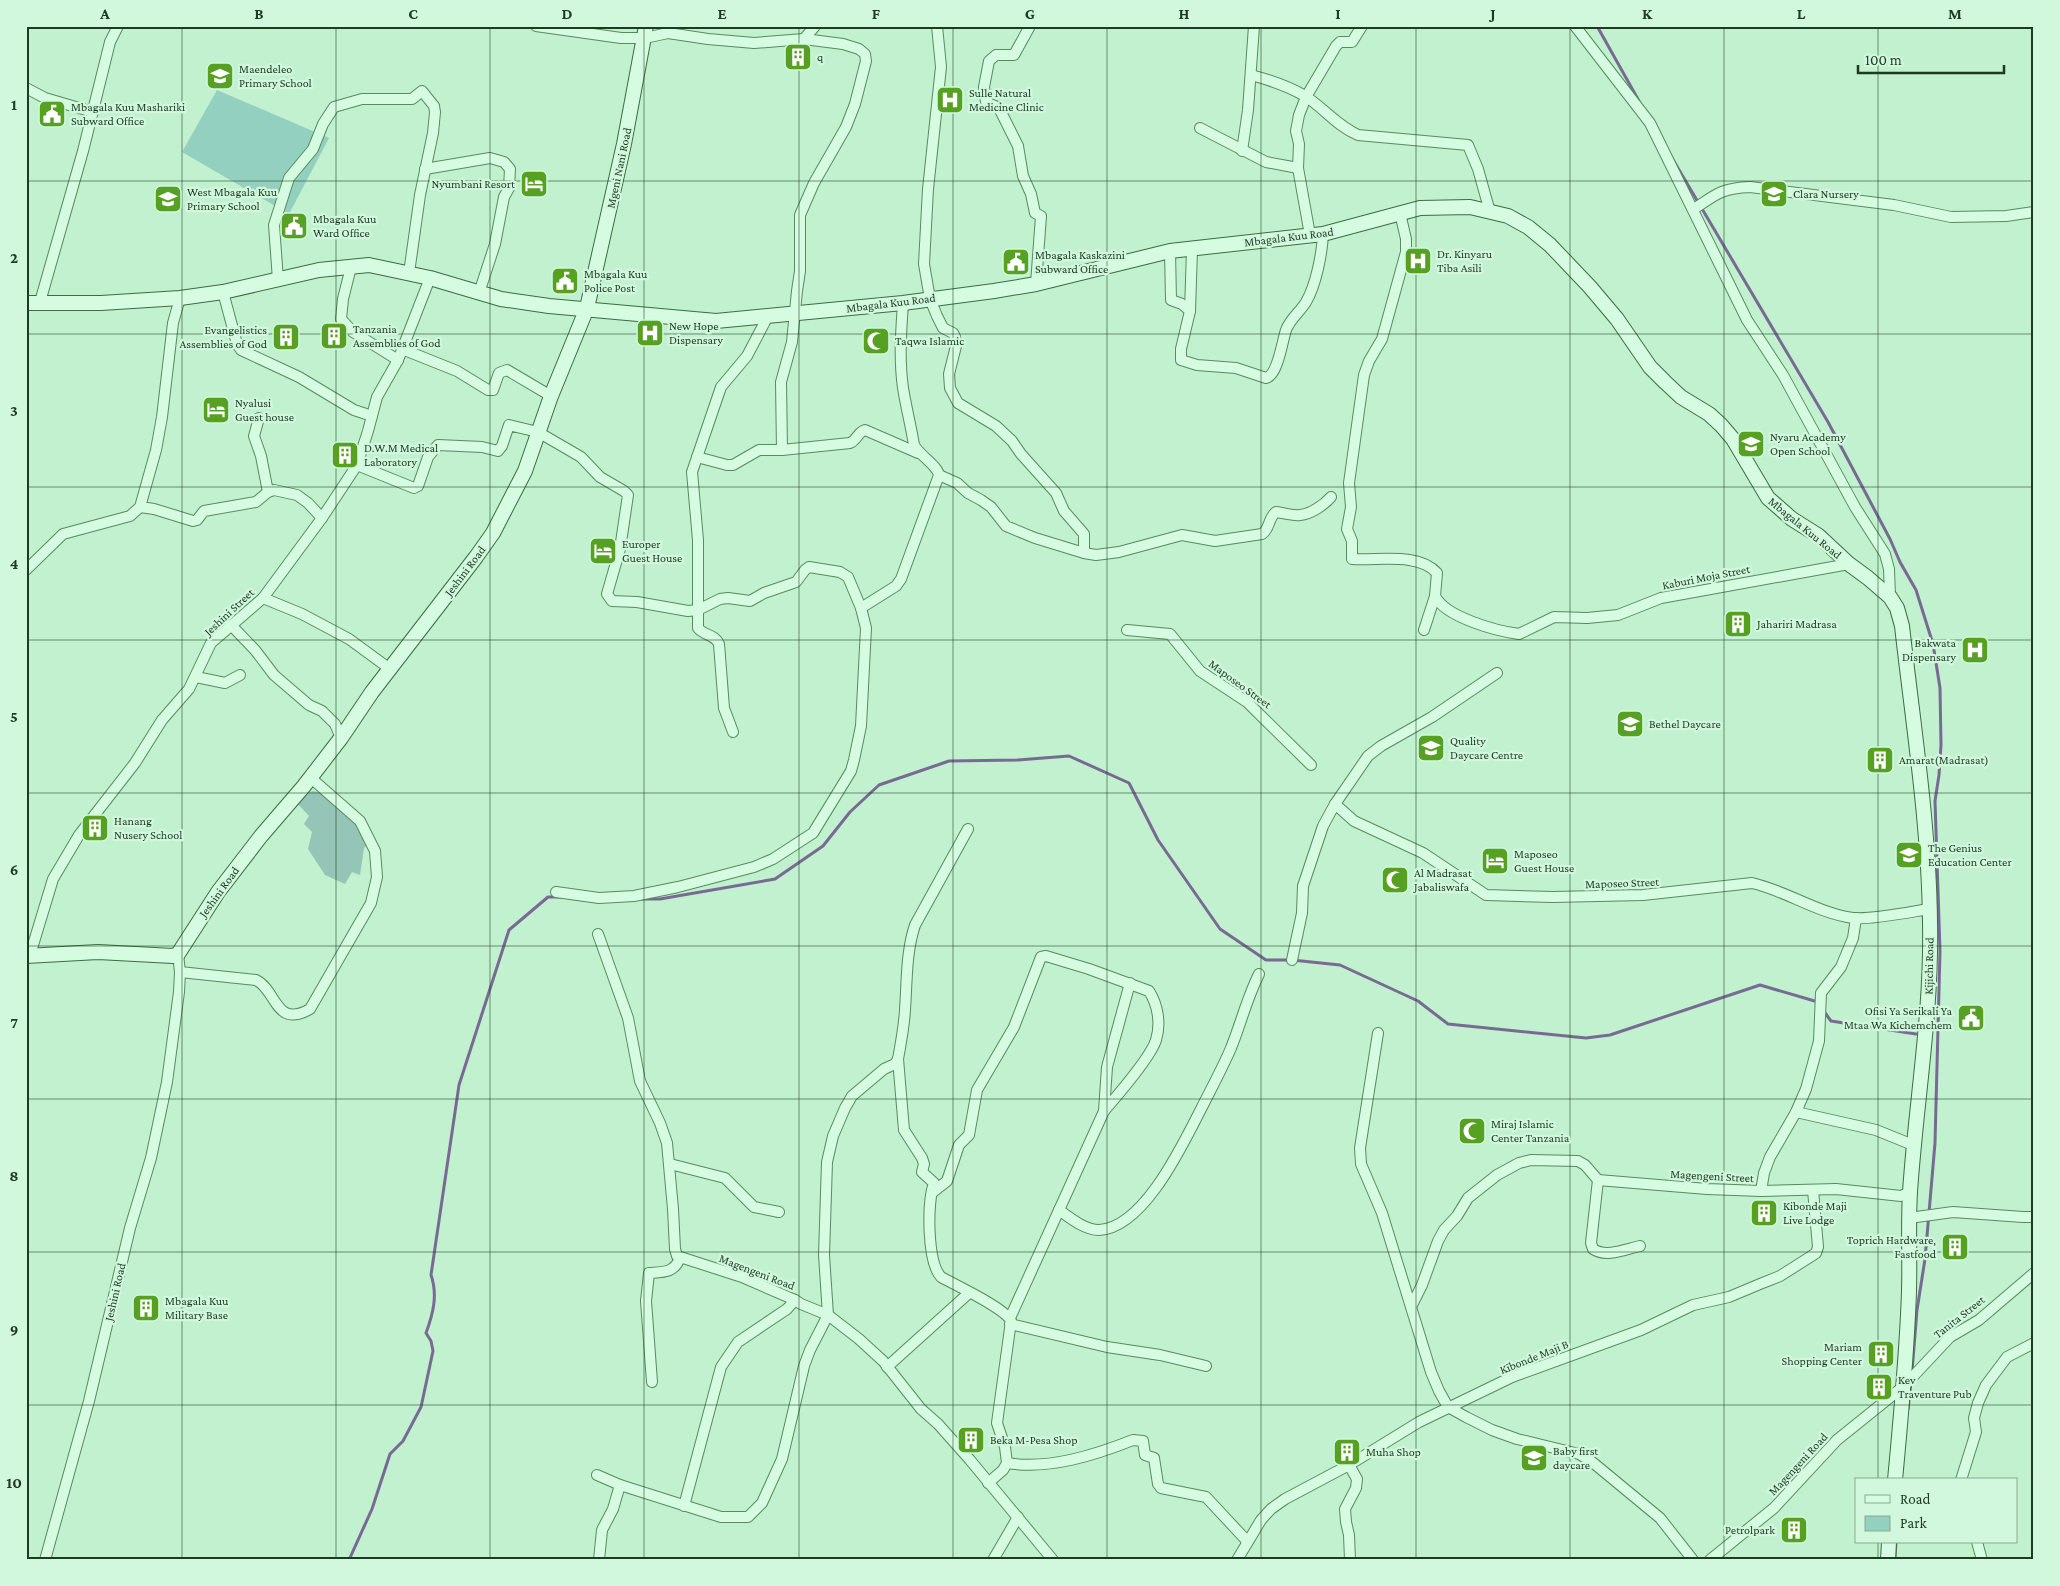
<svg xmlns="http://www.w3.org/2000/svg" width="2060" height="1586" font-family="'Crimson Pro',serif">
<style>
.green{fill:#94d0bf}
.cemetery{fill:#94c5b7}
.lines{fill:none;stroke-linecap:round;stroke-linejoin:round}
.stream{stroke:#786a92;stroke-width:3}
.street-casing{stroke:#578c5d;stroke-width:12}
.secondary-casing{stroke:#3a6e3f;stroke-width:16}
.street{stroke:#d5fbe0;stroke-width:10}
.secondary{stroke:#d5fbe0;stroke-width:14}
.grid{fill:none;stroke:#1c3b1f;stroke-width:1;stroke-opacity:0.55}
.labels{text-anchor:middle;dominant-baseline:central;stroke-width:4.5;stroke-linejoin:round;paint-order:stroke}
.poi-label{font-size:12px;fill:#1c3b1f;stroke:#d1f8dd;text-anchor:start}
.street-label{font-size:12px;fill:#1c3b1f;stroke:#d1f8dd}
.neatline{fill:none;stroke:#1c3b1f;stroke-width:2}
.grid-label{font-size:16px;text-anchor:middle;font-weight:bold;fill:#1c3b1f}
</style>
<rect width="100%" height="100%" fill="#c1f1cf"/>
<!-- green -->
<polygon class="green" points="217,90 329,138 289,214 182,152"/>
<!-- cemetery -->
<polygon class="cemetery" points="313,791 325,794 355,816 368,844 364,848 360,875 352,872 345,884 325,875 308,849 312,832 304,824 309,816 297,803 305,794"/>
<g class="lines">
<!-- stream -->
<g class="stream">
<polyline points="1597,26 1639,101"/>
<polyline points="1672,158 1828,422 1890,539 1900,562 1916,590 1933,644 1940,688 1941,745 1939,775 1935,801 1940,951 1935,1143 1925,1259 1917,1310 1912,1372"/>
<polyline points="642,899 660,899 775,879 823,846 850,812 879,785 949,761 1018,760 1069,756 1129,783 1158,840 1220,929 1266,960 1292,960 1340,965 1418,1001 1448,1024 1586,1038 1610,1035 1760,985 1818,1002"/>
<polyline points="1823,1010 1831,1021 1916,1034"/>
<polyline points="1908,1409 1911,1383"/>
<polyline points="1895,1557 1896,1542"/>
<path d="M 349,1560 L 372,1509 L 390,1454 L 403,1441 L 421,1407 L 433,1351 L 431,1341 L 426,1333 C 433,1314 438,1295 431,1275 L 459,1085 L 509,930 L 548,897 L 561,897"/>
</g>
<!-- street casing -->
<g class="street-casing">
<g id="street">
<polyline points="536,26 621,38 645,38 668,33 708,39 754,43 804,39 843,44 859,49 865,54 866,61 855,104 846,127 814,183 800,215 800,271 797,291 792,342 781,382 782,450"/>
<polyline points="937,26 941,67 928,189 924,264 930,299 937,316 943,328 953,333 955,337 956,346 949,374 950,388 958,403 996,426 1012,441 1021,454 1056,493 1064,511 1084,534 1084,553"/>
<polyline points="1030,26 1014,55 996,55 989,61 984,87 986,102 999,108 1018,146 1023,176 1031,194 1035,213 1041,216 1036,284"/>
<polyline points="1575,26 1650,123 1747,320 1783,375 1855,507 1885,554 1889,569 1890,597"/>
<polyline points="804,39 815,26"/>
<path d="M 1251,75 C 1270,80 1288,86 1305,96 C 1324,108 1337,126 1358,135 L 1468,145 L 1478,169 L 1490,212"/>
<polyline points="26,88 45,98 93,112"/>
<polyline points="1200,128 1266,162 1298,168"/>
<polyline points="1242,151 1248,110 1254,26"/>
<polyline points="425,169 490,158 504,162 510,169 509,188 504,197 495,244 479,293"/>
<path d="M 1694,209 C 1716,194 1722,188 1750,187 L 1894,205 L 1951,217 L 2006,216 L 2034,212"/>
<path d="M 1400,213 L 1406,239 L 1406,252 L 1382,339 L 1369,361 L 1364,375 L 1349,483 L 1351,507 L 1347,529 L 1352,541 L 1352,559 C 1377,561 1419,552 1437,573 L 1435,596 L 1424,630"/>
<polyline points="1310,235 1298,168 1299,144 1296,131 1299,115 1306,97 1336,46 1340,42 1352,42 1362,26"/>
<path d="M 1170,251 L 1171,300 L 1182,304 L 1190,311 L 1181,349 L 1181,360 L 1197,365 L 1236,368 L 1266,378 C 1278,375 1282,342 1286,330 C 1290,319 1300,312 1306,302 C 1316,285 1322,254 1323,234"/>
<polyline points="351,267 343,299 341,319 353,332 398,360"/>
<polyline points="278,280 274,225 289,178 313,149 323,124 334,107 362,99 412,99 422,91 434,106 435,112 433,133 420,195 409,273"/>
<polyline points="223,292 237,344 241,350 299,377 354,410 372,416"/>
<polyline points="40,302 83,151 110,42 118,26"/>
<polyline points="1190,311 1192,250"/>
<polyline points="402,349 457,371 488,390 493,390 499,373 507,370 551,396"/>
<polyline points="259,418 254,436 261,456 268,492"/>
<path d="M 697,457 L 727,465 L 733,465 L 759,450 L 782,450 L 850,443 C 857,440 858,432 865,430 L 918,453"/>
<polyline points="357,465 414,488 418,486 428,457 438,445 482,447 498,451 502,446 509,425 538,432 569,450 581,457 600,477 624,491 628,495 620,549 607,594 612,601 637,602 688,611 698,610 720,599 728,598 750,601 764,593 796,582 805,570 809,567 840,572 848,577 861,608 866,628 861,726 854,760 851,771 813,833 773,859 754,867 678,887 634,896 599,898 556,892"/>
<path d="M 939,475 L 957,483 L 968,493 L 981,500 L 991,507 L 1006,526 L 1035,538 L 1084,553 L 1096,555 L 1119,552 L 1182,535 L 1215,541 L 1262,534 C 1270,529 1268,518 1276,512 C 1284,513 1292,516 1300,515 C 1311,514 1324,505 1331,497"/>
<polyline points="140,507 154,509 193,521 197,520 204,511 256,502 268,492 274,490 297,495 308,503 322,518"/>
<polyline points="26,570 63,534 130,516 140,507 156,450 162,417 173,323 180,298"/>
<path d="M 1435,596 C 1445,617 1496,631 1519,634 L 1554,617 L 1587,618 L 1618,615 L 1661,598 L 1849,564"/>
<polyline points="263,598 302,614 349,639 390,669"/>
<path d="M 861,608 L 896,586 L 901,579 L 939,475 C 937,465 920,456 914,445 C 911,426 906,407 903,388 C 899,359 901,332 903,303"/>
<polyline points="231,625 255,650 274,675 309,705 322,711 335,724 341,738"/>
<polyline points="1127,630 1170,634 1200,671 1247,702 1311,765"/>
<polyline points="196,677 225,683 240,675"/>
<path d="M 733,732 L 724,708 L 719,644 C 715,634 704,636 698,628 L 698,540 L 692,472 L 721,387 L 747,356 L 768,316"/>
<path d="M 1335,804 L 1354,821 L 1423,853 L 1486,895 L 1553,897 L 1643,895 L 1752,883 C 1787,891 1817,913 1853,918 C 1871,920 1910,912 1929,909"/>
<polyline points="598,934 628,1018 640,1081 660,1123 667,1143 673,1209 675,1249 677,1256 742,1277 795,1300 801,1304 828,1315 859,1339 883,1361 921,1409 938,1424 970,1460 1053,1560"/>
<polyline points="30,955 53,879 79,835 135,763 162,720 189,689 211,643 263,598 322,518 357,465 368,431 377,397 398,360 430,278"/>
<polyline points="1292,960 1302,913 1303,886 1323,826 1335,804 1368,756 1381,746 1432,717 1497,673"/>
<path d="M 180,972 L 256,980 C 277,990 275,1029 310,1009 L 371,903 L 377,877 L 375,851 L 360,821 L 311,778"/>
<polyline points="1378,1033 1360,1148 1361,1164 1382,1213 1431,1372 1439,1391 1448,1407 1466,1417 1492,1430 1517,1439 1579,1454 1591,1461 1660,1518 1693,1560"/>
<path d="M 898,1059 L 904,1130 L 922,1158 L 924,1164 L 922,1172 L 934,1183 C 927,1202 927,1262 941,1277 C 955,1285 1005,1308 1011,1321 L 997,1423 L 1005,1447 L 1007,1463 L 1003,1470 L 988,1483"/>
<polyline points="1104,1111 1107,1067 1130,983"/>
<polyline points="1796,1112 1876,1130 1908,1143 1915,1144"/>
<polyline points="670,1164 725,1178 754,1207 779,1212"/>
<polyline points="1598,1180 1707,1189 1761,1191 1836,1189 1901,1196 1910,1192"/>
<path d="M 1598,1180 L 1591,1243 L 1593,1249 C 1606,1258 1626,1249 1640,1246"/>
<polyline points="1761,1191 1764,1173 1770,1157 1796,1112 1806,1089 1819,1041 1821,993 1841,967 1853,938 1856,918"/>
<path d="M 933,1192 L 947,1181 L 959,1145 L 969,1135 L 977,1090 L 1014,1027 L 1041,957 L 1046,956 L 1089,969 L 1149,991 C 1158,1005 1161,1024 1156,1040 C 1151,1057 1117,1096 1104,1111 L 1010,1318"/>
<path d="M 1059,1210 C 1070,1218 1085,1230 1099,1230 C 1144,1228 1183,1144 1201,1109 C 1211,1089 1222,1069 1231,1048 C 1241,1023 1247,998 1259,974"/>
<polyline points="1909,1218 1953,1212 2023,1217 2034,1217"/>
<polyline points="1412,1305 1422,1285 1438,1241 1444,1230 1457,1216 1468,1198 1497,1175 1519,1163 1531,1160 1578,1161 1585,1165 1598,1180"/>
<polyline points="1010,1324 1107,1347 1160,1355 1206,1366"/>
<polyline points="887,1367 969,1293"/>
<path d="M 652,1382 L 646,1301 L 649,1273 C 664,1272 674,1273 680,1258"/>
<path d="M 1007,1463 C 1049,1470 1095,1455 1133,1440 L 1143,1441 L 1145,1455 L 1154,1458 L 1158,1484 L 1161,1488 L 1206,1497 L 1247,1541"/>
<polyline points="1349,1465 1357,1479 1356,1488 1345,1509 1346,1522 1349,1535 1350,1560"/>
<path d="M 597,1475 L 620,1485 L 721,1517 L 748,1517 L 762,1503 L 782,1459 L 804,1366 L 810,1350 L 828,1315 L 824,1255 L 827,1162 L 833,1136 L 845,1108 L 852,1096 L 884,1069 L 895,1064 L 898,1059 C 901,1043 904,1026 905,1010 C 907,981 906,952 915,925 L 968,829"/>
<polyline points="1961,1480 1976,1432 1974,1418 1978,1403 1986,1385 2007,1357 2034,1343"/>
<polyline points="684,1506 721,1367 738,1342 787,1309 795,1300"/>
<polyline points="1977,1542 1982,1560"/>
<polyline points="45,1560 89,1401 130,1228 151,1158 167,1082 179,992 180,972 178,954"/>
<polyline points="599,1560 602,1530 613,1509 620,1485"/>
<polyline points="993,1560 1018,1517"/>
<polyline points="1237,1560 1261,1520 1271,1509 1285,1499 1349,1465 1419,1422 1512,1377 1641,1330 1693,1305 1729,1297 1760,1284 1780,1276 1810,1257 1816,1253 1818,1247 1813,1190"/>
<polyline points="1710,1560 1774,1508 1837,1440 1904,1386 1950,1337 1979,1320 2034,1273"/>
</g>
</g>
<!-- secondary casing -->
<g class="secondary-casing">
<g id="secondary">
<path d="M 26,303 L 101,303 L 180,298 L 223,292 L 319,270 L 369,265 L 430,278 L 501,299 L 549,306 L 716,321 L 903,303 L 994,291 L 1036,284 L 1170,251 L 1323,234 L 1420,208 L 1470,207 L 1508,216 L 1528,227 L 1550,245 L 1590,287 L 1617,319 L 1650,367 L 1665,382 L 1681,397 L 1709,414 L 1721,425 L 1733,439 L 1768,498 L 1792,519 L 1819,536 L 1849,564 L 1868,578 L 1890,597 L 1897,608 L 1902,626 C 1913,724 1929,824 1930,922 C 1932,1013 1916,1102 1910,1192 C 1908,1225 1910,1258 1909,1291 C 1907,1354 1901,1417 1895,1480"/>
<polyline points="26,956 98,952 173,956 178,954 218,892 261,836 304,786 341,738 372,692 476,557 493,533 525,471 551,396 587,308 624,144 646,26"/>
<polyline points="1888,1560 1889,1542"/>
</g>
</g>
<!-- street -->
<use href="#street" class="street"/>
<!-- secondary -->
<use href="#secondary" class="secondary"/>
</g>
<!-- grid -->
<path class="grid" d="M 182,26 L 182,1560M 336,26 L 336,1560M 490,26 L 490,1560M 644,26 L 644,1560M 799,26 L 799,1560M 953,26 L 953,1560M 1107,26 L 1107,1560M 1261,26 L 1261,1560M 1416,26 L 1416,1560M 1570,26 L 1570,1560M 1724,26 L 1724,1560M 1878,26 L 1878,1480M 26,181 L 2034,181M 26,334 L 2034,334M 26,487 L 2034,487M 26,640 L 2034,640M 26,793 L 2034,793M 26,946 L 2034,946M 26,1099 L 2034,1099M 26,1252 L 2034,1252M 26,1405 L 2034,1405M 1878,1542 L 1878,1560"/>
<!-- icons -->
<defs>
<g id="building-square" transform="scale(1.4375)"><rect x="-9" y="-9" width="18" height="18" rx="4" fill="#56a022" stroke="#d1f8dd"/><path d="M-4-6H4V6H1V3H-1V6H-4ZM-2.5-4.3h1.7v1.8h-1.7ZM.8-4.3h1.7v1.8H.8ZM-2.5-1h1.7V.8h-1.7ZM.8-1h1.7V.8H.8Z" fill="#fff"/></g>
<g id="school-square" transform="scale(1.4375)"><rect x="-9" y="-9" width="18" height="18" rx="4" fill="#56a022" stroke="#d1f8dd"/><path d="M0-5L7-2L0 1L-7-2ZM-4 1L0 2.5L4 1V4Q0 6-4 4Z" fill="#fff"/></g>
<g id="hospital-square" transform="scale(1.4375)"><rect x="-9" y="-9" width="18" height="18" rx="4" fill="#56a022" stroke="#d1f8dd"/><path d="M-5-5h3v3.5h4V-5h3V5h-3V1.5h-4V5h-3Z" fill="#fff"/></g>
<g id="civic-square" transform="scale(1.4375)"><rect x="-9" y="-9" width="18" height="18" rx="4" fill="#56a022" stroke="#d1f8dd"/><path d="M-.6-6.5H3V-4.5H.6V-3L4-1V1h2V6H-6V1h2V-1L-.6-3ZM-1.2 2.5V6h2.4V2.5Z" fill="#fff"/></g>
<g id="hotel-square" transform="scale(1.4375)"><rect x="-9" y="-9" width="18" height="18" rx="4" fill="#56a022" stroke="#d1f8dd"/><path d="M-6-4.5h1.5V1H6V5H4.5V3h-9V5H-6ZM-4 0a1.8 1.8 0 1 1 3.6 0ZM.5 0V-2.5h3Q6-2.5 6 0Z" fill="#fff"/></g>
<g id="mosque-square" transform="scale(1.4375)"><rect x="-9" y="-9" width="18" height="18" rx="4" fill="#56a022" stroke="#d1f8dd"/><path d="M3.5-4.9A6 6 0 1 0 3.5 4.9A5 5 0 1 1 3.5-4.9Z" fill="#fff"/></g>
</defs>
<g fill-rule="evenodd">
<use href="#building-square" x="798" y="57"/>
<use href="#school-square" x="220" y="76"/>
<use href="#hospital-square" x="950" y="100"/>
<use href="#civic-square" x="52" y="114"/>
<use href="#hotel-square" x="534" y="184"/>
<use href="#school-square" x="1774" y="194"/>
<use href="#school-square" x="168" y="199"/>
<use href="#civic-square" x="294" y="226"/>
<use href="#hospital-square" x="1418" y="261"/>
<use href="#civic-square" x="1016" y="262"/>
<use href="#civic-square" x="565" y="281"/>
<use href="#hospital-square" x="650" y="333"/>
<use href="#building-square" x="334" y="336"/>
<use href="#building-square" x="286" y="337"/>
<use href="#mosque-square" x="876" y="341"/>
<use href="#hotel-square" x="216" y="410"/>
<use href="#school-square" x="1751" y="444"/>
<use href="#building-square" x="345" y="455"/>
<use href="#hotel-square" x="603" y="551"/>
<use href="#building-square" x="1738" y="624"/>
<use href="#hospital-square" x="1975" y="650"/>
<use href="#school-square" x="1630" y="724"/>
<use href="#school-square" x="1431" y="748"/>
<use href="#building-square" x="1880" y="760"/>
<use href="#building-square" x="95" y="828"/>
<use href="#school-square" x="1909" y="855"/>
<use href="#hotel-square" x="1495" y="861"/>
<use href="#mosque-square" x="1395" y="880"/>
<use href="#civic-square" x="1971" y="1018"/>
<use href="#mosque-square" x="1472" y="1131"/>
<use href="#building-square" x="1764" y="1213"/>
<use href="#building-square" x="1955" y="1247"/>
<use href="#building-square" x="146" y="1308"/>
<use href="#building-square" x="1881" y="1354"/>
<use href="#building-square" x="1879" y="1387"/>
<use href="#building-square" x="971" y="1440"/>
<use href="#building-square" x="1347" y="1452"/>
<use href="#school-square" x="1534" y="1458"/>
<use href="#building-square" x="1794" y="1530"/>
</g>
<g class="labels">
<!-- poi labels -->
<g class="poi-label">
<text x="817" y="57">q</text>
<text x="239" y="69">Maendeleo<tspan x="239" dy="14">Primary School</tspan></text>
<text x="969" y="93">Sulle Natural<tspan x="969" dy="14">Medicine Clinic</tspan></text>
<text x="71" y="107">Mbagala Kuu Mashariki<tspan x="71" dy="14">Subward Office</tspan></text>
<text x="515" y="184" text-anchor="end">Nyumbani Resort</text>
<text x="187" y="192">West Mbagala Kuu<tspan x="187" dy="14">Primary School</tspan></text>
<text x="1793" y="194">Clara Nursery</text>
<text x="313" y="219">Mbagala Kuu<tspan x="313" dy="14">Ward Office</tspan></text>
<text x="1437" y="254">Dr. Kinyaru<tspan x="1437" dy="14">Tiba Asili</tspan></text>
<text x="1035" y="255">Mbagala Kaskazini<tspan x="1035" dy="14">Subward Office</tspan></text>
<text x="584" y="274">Mbagala Kuu<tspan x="584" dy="14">Police Post</tspan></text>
<text x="669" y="326">New Hope<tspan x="669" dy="14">Dispensary</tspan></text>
<text x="353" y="329">Tanzania<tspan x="353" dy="14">Assemblies of God</tspan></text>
<text x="267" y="330" text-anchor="end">Evangelistics<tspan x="267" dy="14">Assemblies of God</tspan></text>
<text x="895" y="341">Taqwa Islamic</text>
<text x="235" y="403">Nyalusi<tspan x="235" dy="14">Guest house</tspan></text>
<text x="1770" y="437">Nyaru Academy<tspan x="1770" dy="14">Open School</tspan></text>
<text x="364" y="448">D.W.M Medical<tspan x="364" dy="14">Laboratory</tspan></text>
<text x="622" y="544">Europer<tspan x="622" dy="14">Guest House</tspan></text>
<text x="1757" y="624">Jahariri Madrasa</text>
<text x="1956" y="643" text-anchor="end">Bakwata<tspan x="1956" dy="14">Dispensary</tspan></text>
<text x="1649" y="724">Bethel Daycare</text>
<text x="1450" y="741">Quality<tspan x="1450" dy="14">Daycare Centre</tspan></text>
<text x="1899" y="760">Amarat(Madrasat)</text>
<text x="114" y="821">Hanang<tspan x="114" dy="14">Nusery School</tspan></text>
<text x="1928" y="848">The Genius<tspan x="1928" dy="14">Education Center</tspan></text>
<text x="1514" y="854">Maposeo<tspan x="1514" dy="14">Guest House</tspan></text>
<text x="1414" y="873">Al Madrasat<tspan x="1414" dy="14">Jabaliswafa</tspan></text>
<text x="1952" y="1011" text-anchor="end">Ofisi Ya Serikali Ya<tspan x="1952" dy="14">Mtaa Wa Kichemchem</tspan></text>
<text x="1491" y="1124">Miraj Islamic<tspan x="1491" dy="14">Center Tanzania</tspan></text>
<text x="1783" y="1206">Kibonde Maji<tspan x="1783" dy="14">Live Lodge</tspan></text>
<text x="1936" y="1240" text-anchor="end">Toprich Hardware,<tspan x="1936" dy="14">Fastfood</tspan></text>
<text x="165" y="1301">Mbagala Kuu<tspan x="165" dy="14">Military Base</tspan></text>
<text x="1862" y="1347" text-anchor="end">Mariam<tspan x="1862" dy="14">Shopping Center</tspan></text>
<text x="1898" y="1380">Kev<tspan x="1898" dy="14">Traventure Pub</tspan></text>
<text x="990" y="1440">Beka M-Pesa Shop</text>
<text x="1553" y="1451">Baby first<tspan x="1553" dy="14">daycare</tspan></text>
<text x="1366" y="1452">Muha Shop</text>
<text x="1775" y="1530" text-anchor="end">Petrolpark</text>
</g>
<!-- street labels -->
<g class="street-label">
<text transform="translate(619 168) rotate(-78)">Mgeni Nani Road</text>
<text transform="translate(1289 237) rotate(-7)">Mbagala Kuu Road</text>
<text transform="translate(891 303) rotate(-7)">Mbagala Kuu Road</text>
<text transform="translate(1805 528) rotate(39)">Mbagala Kuu Road</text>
<text transform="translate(465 571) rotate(-53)">Jeshini Road</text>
<text transform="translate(1706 577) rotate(-11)">Kaburi Moja Street</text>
<text transform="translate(229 612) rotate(-43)">Jeshini Street</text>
<text transform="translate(1240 684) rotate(36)">Maposeo Street</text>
<text transform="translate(1622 883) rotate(-2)">Maposeo Street</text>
<text transform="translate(219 892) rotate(-54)">Jeshini Road</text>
<text transform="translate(1929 966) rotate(-89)">Kijichi Road</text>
<text transform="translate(1712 1176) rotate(3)">Magengeni Street</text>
<text transform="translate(757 1272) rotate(21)">Magengeni Road</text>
<text transform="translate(115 1292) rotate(-77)">Jeshini Road</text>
<text transform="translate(1959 1317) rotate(-38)">Tanita Street</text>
<text transform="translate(1534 1357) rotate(-22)">Kibonde Maji B</text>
<text transform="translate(1798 1464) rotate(-47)">Magengeni Road</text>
</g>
</g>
<!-- border -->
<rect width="2060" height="1586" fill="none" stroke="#d1f8dd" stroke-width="55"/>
<!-- legend -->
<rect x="1855" y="1478" width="162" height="65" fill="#d1f8dd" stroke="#89ac91"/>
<rect x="1865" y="1495" width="25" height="8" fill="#d5fbe0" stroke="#89ac91"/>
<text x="1900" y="1504" font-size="15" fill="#1c3b1f">Road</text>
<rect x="1865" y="1516" width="25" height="15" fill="#94d0bf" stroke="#89ac91"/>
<text x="1900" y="1528" font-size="15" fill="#1c3b1f">Park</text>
<!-- scale -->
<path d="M1858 65v8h146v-8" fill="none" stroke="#1c3b1f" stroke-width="2.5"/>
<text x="1865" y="65" font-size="15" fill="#1c3b1f" stroke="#d1f8dd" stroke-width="4" paint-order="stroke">100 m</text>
<rect x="28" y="28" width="2004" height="1530" class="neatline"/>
<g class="grid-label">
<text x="105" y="19">A</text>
<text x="259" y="19">B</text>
<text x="413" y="19">C</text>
<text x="567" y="19">D</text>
<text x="722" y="19">E</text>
<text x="876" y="19">F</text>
<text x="1030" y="19">G</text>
<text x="1184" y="19">H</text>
<text x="1338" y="19">I</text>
<text x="1493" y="19">J</text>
<text x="1647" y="19">K</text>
<text x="1801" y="19">L</text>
<text x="1955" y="19">M</text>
<text x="14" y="110">1</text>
<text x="14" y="263">2</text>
<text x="14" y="416">3</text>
<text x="14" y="569">4</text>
<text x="14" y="722">5</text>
<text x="14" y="875">6</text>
<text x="14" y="1028">7</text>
<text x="14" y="1181">8</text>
<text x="14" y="1335">9</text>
<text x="14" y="1488">10</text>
</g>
</svg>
